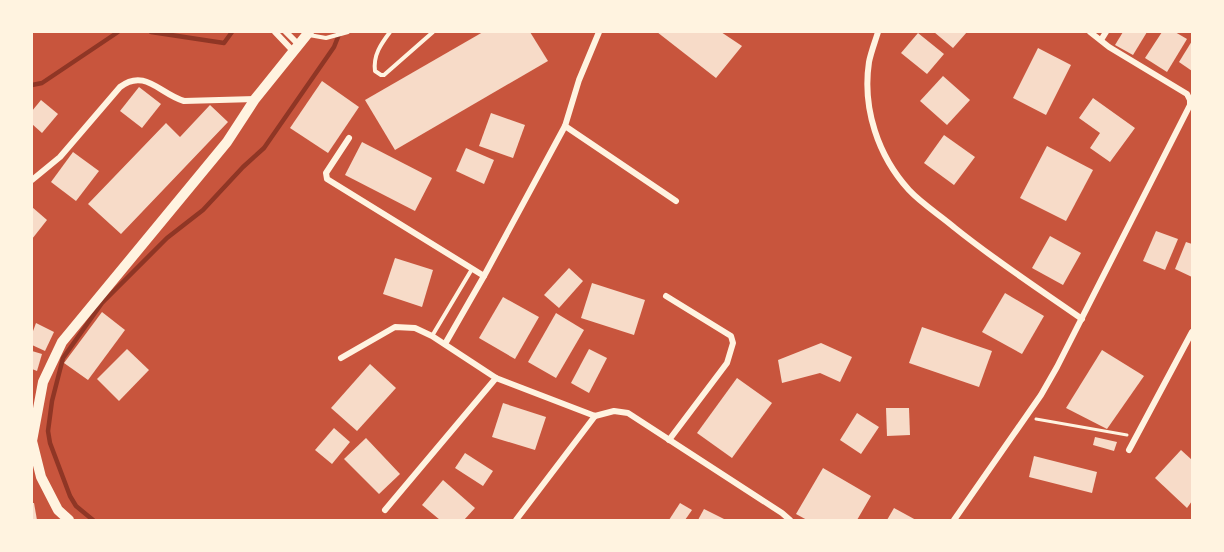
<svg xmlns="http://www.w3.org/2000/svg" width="1224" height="552" font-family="Figtree,sans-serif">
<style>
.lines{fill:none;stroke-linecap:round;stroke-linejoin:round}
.stream{stroke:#8f3625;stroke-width:4.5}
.building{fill:#f7dbc8}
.path{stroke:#fff3e0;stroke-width:3}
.service{stroke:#fff3e0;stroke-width:4}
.minor{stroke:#fff3e0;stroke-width:6}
.secondary{stroke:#fff3e0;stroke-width:10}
</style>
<rect width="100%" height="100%" fill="#c8553d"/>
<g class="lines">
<!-- stream -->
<g class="stream">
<polyline points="151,32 224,43 232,32"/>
<polyline points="32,85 42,83 118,32"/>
<polyline points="93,520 76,506 70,496 50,443 48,431 52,401 63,358 102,303 167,238 203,210 243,167 264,148 334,47 340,32"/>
</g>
</g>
<!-- building -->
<g class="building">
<polygon points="483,32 530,32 548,61 395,150 365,100"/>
<polygon points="657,32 721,32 742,46 716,78"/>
<polygon points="934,32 967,32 953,48"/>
<polygon points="1123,32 1147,32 1133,55 1115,45"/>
<polygon points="1162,32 1175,32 1187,39 1167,72 1145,58"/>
<polygon points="918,33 944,54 927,74 901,53"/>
<polygon points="1192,41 1192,71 1179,62"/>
<polygon points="1038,48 1071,65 1046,115 1013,98"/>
<polygon points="943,76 970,100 947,125 920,101"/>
<polygon points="322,81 359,107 328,153 290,128"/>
<polygon points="139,87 161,104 142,128 120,111"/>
<polygon points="1093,98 1135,128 1110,162 1090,148 1100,133 1079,118"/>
<polygon points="41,100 58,114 42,133 32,124 32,111"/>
<polygon points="210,105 228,122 121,234 88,204 166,123 180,137"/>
<polygon points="491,113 525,125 513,158 479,146"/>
<polygon points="944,135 975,157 954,185 924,163"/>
<polygon points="362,142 432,178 415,211 345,175"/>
<polygon points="1047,146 1093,170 1066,221 1020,198"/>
<polygon points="466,148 494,160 484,184 456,171"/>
<polygon points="73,152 99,171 76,201 51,182"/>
<polygon points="32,207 47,220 32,239"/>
<polygon points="1156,231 1178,239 1165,270 1143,261"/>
<polygon points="1050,236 1081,253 1063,285 1032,268"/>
<polygon points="1186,242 1192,244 1192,277 1175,269"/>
<polygon points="395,258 433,270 422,307 383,294"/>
<polygon points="569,268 583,281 559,308 544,295"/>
<polygon points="592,283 645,300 634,335 581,318"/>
<polygon points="1005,293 1044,316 1022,354 982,332"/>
<polygon points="503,297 539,317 515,359 479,338"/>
<polygon points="102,312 125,330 88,380 64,363"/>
<polygon points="556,313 584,330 556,378 528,362"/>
<polygon points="36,323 54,332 45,351 32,345 32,334"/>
<polygon points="922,327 992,351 979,387 909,363"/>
<polygon points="821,343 852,357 840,382 820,373 782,383 778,360"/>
<polygon points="127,349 149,370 119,401 97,379"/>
<polygon points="589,349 607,358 589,393 571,383"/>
<polygon points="1102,350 1144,376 1107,429 1066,408"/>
<polygon points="32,351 42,354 37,371 32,369"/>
<polygon points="370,364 396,388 357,431 331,408"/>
<polygon points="737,378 772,403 732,458 697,433"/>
<polygon points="503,403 546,417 535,450 492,437"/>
<polygon points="886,408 909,408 910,435 887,436"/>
<polygon points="857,413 879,427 861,454 840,440"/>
<polygon points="334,428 350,442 332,464 315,450"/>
<polygon points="1095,437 1117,442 1114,451 1093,445"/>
<polygon points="366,438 400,474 379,494 344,459"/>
<polygon points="1181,450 1192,460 1192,501 1187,508 1155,478"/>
<polygon points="465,453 493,471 483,486 455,468"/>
<polygon points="1034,456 1097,472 1092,493 1029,477"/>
<polygon points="823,468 871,496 857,520 807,520 796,514"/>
<polygon points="443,480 475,508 464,520 440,520 422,505"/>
<polygon points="32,503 34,503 37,520 32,520"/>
<polygon points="680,503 692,510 685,520 669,520"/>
<polygon points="894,508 916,520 887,520"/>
<polygon points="704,509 726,520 698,520"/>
</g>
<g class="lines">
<!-- path -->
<polyline class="path" points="1036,419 1127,435"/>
<!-- service -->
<g class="service">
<path d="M 390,32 C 381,44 373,55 375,71 L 381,75 L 384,75 L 433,32"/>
<polyline points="309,35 326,38 348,32"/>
<polyline points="432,336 472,269"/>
</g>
<!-- minor -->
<g class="minor">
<polyline points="275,32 293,51"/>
<polyline points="286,32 298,44"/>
<path d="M 878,32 C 875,42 871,52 869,62 C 862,108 878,156 909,190 C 922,204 940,215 955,228 C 996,261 1039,289 1082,319"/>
<polyline points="1101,40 1106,32"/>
<polyline points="565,126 676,201"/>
<polyline points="349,138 326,173 327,179 484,276"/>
<path d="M 32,180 L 60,157 L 120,87 C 145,68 160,94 184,101 L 255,99"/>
<polyline points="666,296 731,336 733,343 727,363 669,440"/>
<polyline points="445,344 484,276 565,126 579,80 599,32"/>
<polyline points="341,358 395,327 415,328 432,336 496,378 595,416 614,411 628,413 782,513 790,520"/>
<polyline points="1129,450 1192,332"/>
<polyline points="385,510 496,378"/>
<polyline points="516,520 595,416"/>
<polyline points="954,520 1041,395 1057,367 1190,105 1190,100 1187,94 1109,47 1090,32"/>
</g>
<!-- secondary -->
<polyline class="secondary" points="69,520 58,510 41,477 32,441 43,382 62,342 227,142 255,99 309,32"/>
</g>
<!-- border -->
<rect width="1224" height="552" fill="none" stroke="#fff3e0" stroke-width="66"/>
</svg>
